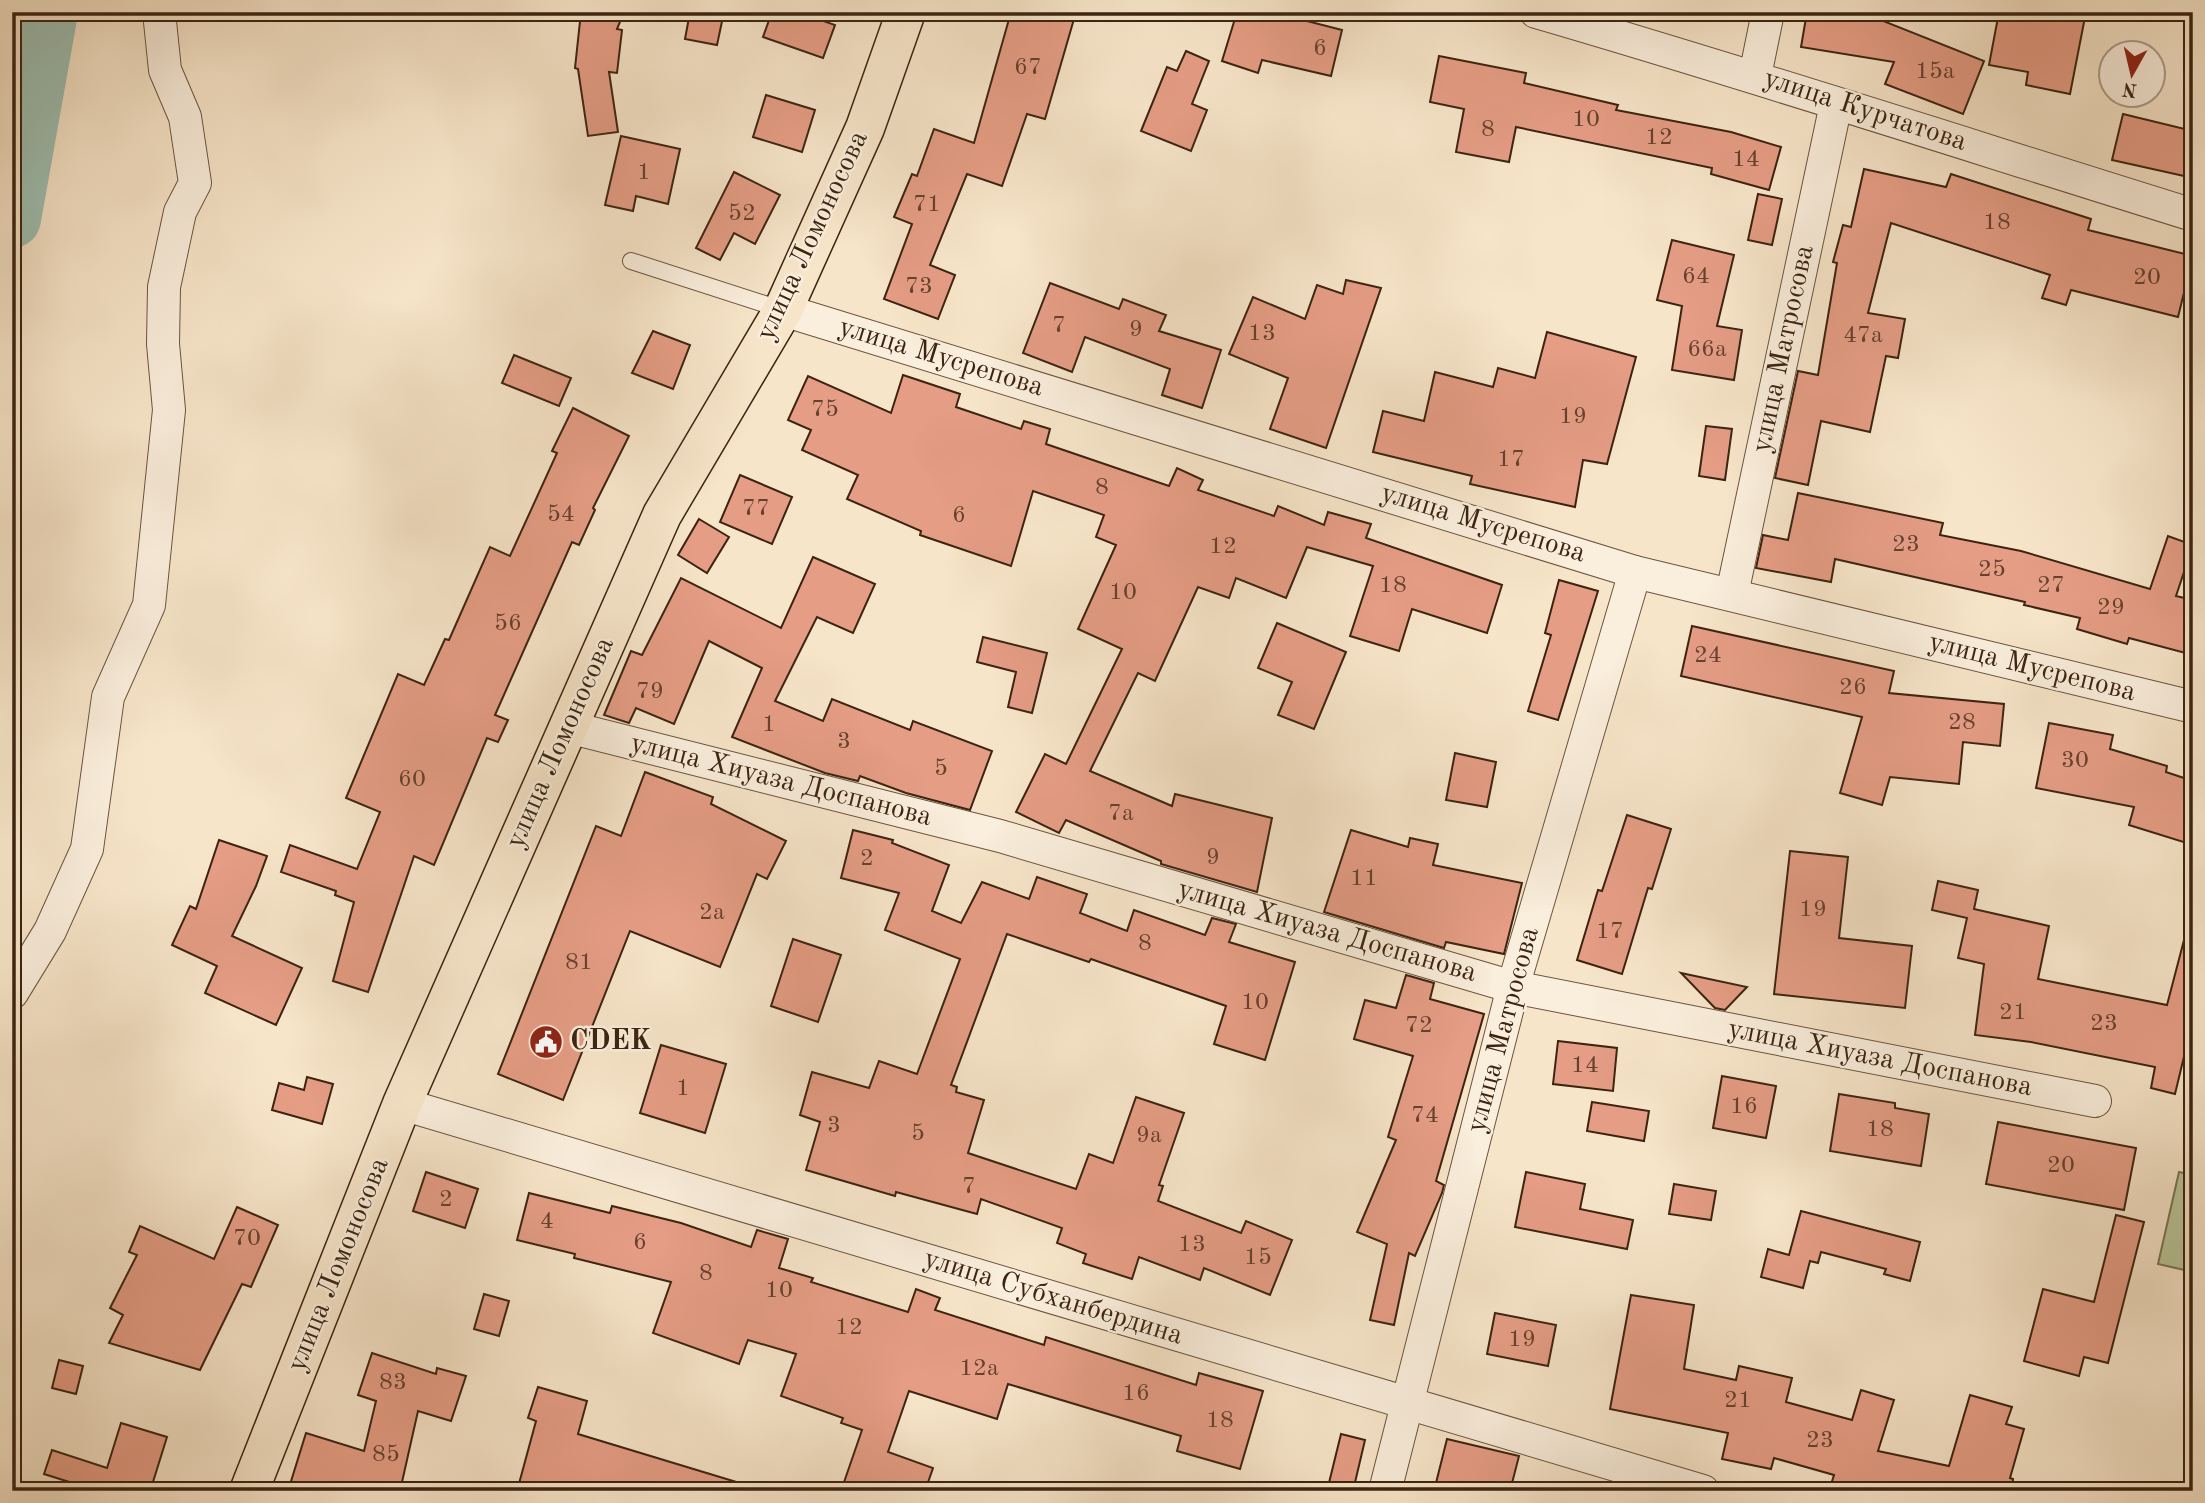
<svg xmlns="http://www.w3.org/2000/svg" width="2205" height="1503" font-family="'Old Standard TT',serif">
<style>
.green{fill:#b9c599;stroke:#7a7455;stroke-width:2}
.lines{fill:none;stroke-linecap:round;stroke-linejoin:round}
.river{stroke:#9ebfb2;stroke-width:58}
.building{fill:#e59d85;stroke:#3c2411;stroke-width:2}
.lane-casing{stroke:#6b543f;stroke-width:18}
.street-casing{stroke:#6b543f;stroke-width:34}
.primary-casing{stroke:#3c2411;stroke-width:41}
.lane{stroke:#faeedc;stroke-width:16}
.street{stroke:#faeedc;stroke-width:32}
.primary{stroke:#f7e5c9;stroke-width:38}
.labels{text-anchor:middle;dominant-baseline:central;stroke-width:5;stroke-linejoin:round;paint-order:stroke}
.number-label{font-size:24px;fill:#66422e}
.street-label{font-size:28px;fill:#3c2411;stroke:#faeedc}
.poi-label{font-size:28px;font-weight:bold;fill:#3c2411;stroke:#faeedc;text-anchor:start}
</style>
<rect width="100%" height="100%" fill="#f7e5c9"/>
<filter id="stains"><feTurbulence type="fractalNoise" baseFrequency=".00286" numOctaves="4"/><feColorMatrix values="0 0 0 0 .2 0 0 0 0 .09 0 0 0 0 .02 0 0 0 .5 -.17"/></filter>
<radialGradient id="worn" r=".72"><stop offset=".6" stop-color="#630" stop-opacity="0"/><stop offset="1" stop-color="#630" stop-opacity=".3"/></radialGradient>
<!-- green -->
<polygon class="green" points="2179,1172 2193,1175 2193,1272 2158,1264"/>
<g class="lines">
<!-- river -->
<polyline class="river" points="12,219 49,12"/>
</g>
<!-- building -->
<g class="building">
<polygon points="581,12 624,12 617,29 622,30 617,73 609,72 618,132 588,136 578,69 575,68"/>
<polygon points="690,12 724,12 717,45 685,39"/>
<polygon points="772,12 798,12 835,25 823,58 763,37"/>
<polygon points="1011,12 1076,12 1045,119 1027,114 1002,186 967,174 930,265 955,275 938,319 884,299 912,224 894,217 912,174 917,176 934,129 974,143"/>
<polygon points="1237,12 1272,12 1342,30 1331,76 1262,60 1258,73 1222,61"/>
<polygon points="1807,12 1874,12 1873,17 1984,61 1963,114 1885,84 1894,62 1801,47"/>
<polygon points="1999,12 2086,12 2070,94 2026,85 2028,72 1989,65"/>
<polygon points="1186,51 1209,61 1192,104 1207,110 1191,151 1141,131 1167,67 1177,71"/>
<polygon points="1439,56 1526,73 1524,83 1618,105 1616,110 1731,132 1781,147 1769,190 1711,174 1712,168 1516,127 1509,162 1456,152 1464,109 1430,102"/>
<polygon points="766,95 815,110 802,152 753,137"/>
<polygon points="2123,114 2193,131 2193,178 2112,160"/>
<polygon points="621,136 680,149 668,204 636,196 633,211 605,205"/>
<polygon points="1864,169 1946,187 1951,174 2091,219 2088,230 2193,256 2178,317 2071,290 2066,305 2042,298 2050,275 1891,223 1868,313 1905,319 1898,358 1886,356 1870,432 1821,421 1808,485 1775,478 1798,371 1818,375 1837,263 1833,262 1843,225 1851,227"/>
<polygon points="734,172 780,195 755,244 734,233 720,260 696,248"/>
<polygon points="1758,194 1782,199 1772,245 1748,240"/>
<polygon points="1672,240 1734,255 1717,326 1742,330 1734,380 1672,370 1682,306 1657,300"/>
<polygon points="1346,280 1381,288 1326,448 1270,429 1288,378 1229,354 1253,297 1305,319 1317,285 1343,294"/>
<polygon points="1050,283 1119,309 1123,299 1166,315 1159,331 1221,350 1202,408 1162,395 1170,369 1085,337 1072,372 1023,353"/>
<polygon points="653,331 690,345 673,389 632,373"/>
<polygon points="1547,332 1636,357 1607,464 1583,460 1575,507 1470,484 1472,476 1373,452 1383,411 1424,421 1435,372 1493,387 1498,368 1535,378"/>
<polygon points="514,355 571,378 559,406 502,383"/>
<polygon points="903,375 960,394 956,407 1021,429 1024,421 1050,429 1046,444 1169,486 1177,468 1203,480 1198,490 1274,516 1278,506 1324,525 1328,512 1371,524 1366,538 1502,585 1487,633 1412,609 1399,651 1350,636 1373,566 1307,547 1286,598 1236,578 1229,598 1198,587 1155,681 1138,673 1090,771 1172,806 1175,794 1272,818 1257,892 1161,864 1161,861 1066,820 1059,833 1016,812 1045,754 1066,764 1122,649 1078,629 1116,545 1096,537 1104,515 1033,491 1011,566 920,535 921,531 847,499 858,475 802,450 811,430 788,420 808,376 891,413"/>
<polygon points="573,408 629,436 593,508 595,510 579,545 572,542 495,715 508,720 498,742 487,738 434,865 414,856 368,992 333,981 354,902 335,895 336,891 281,872 290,845 357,869 380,812 346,798 398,674 424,685 445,639 449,640 490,547 510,556 557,453 552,451"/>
<polygon points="1706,426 1732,429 1725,480 1699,476"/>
<polygon points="740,475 792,497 772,544 720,522"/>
<polygon points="1798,493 1943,523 1940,535 2021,551 2150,589 2168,536 2193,545 2176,596 2193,600 2193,655 2129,638 2127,644 2077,629 2080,618 2024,605 2025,602 1835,559 1831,582 1756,568 1763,535 1788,540"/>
<polygon points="699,519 729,537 707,573 678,555"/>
<polygon points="813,557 875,584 853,633 817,617 775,701 823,721 832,699 910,730 913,721 992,751 970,810 906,793 860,776 858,781 825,773 732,737 762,668 709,641 674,724 636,708 629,723 604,715 631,651 642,655 681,578 781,628"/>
<polygon points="1559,580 1598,591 1558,720 1528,711 1551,635 1545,633"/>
<polygon points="1277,623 1346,652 1314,729 1278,715 1292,682 1258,668"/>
<polygon points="1692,626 1894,671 1889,693 2004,704 2000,746 1963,742 1959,784 1890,777 1882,805 1840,793 1862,717 1681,676"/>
<polygon points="983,637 1047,653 1032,713 1008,707 1016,672 977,662"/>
<polygon points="2049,723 2113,735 2110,749 2167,766 2166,772 2193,781 2193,845 2129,825 2134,807 2036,788"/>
<polygon points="1455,753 1496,762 1487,807 1446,800"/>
<polygon points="645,772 713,797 711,804 786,841 767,879 757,874 720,967 630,931 563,1100 498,1074 596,826 621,836"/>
<polygon points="1627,815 1671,829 1652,889 1648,888 1622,974 1577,960 1598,890 1602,891"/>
<polygon points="853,830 893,840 892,843 949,865 932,911 961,923 982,882 1029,899 1037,877 1087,894 1080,913 1127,931 1134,910 1205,935 1212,918 1236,924 1229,942 1295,962 1265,1060 1214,1044 1226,1006 1091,959 1089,962 1007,934 951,1085 957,1087 956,1092 984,1100 968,1153 1076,1189 1089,1154 1113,1163 1136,1097 1184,1113 1159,1185 1163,1186 1158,1201 1241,1233 1246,1221 1292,1240 1270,1295 1204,1268 1200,1280 1139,1257 1132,1279 1083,1263 1086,1254 1057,1243 1062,1228 981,1199 977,1214 896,1192 895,1196 806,1170 820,1122 800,1115 812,1072 869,1088 879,1061 917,1074 960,959 885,930 899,893 841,878"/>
<polygon points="1351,830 1408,847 1410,838 1438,844 1433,865 1522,883 1504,954 1446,942 1444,948 1324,912"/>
<polygon points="219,840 267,856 256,886 232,936 302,968 276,1025 205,993 217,966 172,945 190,906 196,909"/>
<polygon points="1790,851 1848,857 1839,938 1912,946 1905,1008 1774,994"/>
<polygon points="1938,881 1978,890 1974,909 2049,926 2038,979 2167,1005 2184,940 2193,941 2193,1019 2175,1094 2151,1088 2155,1067 2031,1042 1975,1035 1984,964 1958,958 1967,918 1932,910"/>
<polygon points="793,939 841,955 818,1022 771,1006"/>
<polygon points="1681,973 1747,987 1725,1010 1715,1008"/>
<polygon points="1406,975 1434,983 1430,999 1484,1014 1436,1181 1444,1185 1442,1193 1415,1256 1409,1253 1394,1325 1370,1320 1387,1244 1357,1232 1396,1140 1388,1137 1413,1056 1354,1039 1365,1000 1396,1008"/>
<polygon points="1558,1041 1617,1048 1613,1091 1553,1084"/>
<polygon points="661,1045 726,1064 705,1133 640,1113"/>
<polygon points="1722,1076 1776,1086 1766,1138 1713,1128"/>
<polygon points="307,1077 333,1084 322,1124 272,1110 279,1083 304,1090"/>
<polygon points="1839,1094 1895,1103 1895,1108 1929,1114 1921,1166 1830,1151"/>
<polygon points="1592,1102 1649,1111 1644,1141 1587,1131"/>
<polygon points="1998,1122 2136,1148 2124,1210 1986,1184"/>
<polygon points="426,1172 478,1189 465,1228 413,1211"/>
<polygon points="1526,1172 1585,1184 1580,1209 1633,1220 1627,1249 1515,1227"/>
<polygon points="1674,1184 1716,1191 1711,1220 1669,1214"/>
<polygon points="529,1193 610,1213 612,1206 681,1223 751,1247 757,1230 788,1239 779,1268 813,1278 811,1282 908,1312 916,1289 940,1298 935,1310 1044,1345 1046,1337 1196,1385 1199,1373 1263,1391 1240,1469 1177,1451 1181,1436 1008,1384 997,1419 909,1391 888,1452 933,1468 925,1491 841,1491 862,1430 841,1423 843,1418 781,1396 796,1354 748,1340 739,1364 653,1333 671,1282 574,1258 575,1254 517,1240"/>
<polygon points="237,1207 278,1225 251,1287 242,1284 200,1370 109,1343 123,1315 110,1308 137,1255 129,1252 140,1226 214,1259"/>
<polygon points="1801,1211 1920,1242 1910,1281 1884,1274 1886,1269 1821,1252 1818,1263 1810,1261 1803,1288 1761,1277 1768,1249 1789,1255"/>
<polygon points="2116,1215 2144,1222 2108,1363 2084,1357 2079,1376 2024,1361 2043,1289 2094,1302"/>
<polygon points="484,1294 509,1301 499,1336 474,1329"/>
<polygon points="1631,1295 1694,1305 1684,1369 1736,1380 1739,1366 1792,1378 1786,1402 1852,1420 1861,1390 1894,1400 1878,1451 1949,1466 1970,1395 2012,1407 2006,1424 2024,1429 2010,1478 2013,1479 2012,1491 1829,1491 1834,1475 1774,1458 1771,1469 1722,1459 1728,1433 1610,1409"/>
<polygon points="1495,1313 1556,1325 1548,1366 1487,1354"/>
<polygon points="372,1353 436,1374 437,1368 466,1376 451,1421 418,1411 400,1491 376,1491 342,1483 339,1491 288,1491 306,1433 364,1451 376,1401 358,1395"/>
<polygon points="59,1360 83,1366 76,1394 52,1388"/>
<polygon points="538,1387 587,1401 578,1434 743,1484 742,1491 517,1491 536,1421 528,1418"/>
<polygon points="121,1423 167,1437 153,1482 161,1485 160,1491 98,1491 44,1474 52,1450 107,1468"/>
<polygon points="1341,1434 1365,1440 1353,1491 1327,1491"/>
<polygon points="1447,1439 1519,1456 1510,1491 1434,1491"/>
</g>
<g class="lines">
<!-- lane casing -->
<g class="lane-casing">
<polyline id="lane" points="631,261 783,310"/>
</g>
<!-- street casing -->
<g class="street-casing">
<g id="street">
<path d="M 1536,12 C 1756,76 1974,147 2193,215"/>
<polyline points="1755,76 1768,12"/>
<polyline points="783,310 1635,572 2193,707"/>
<polyline points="1732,594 1836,104"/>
<polyline points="568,727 1000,836 1513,987 2095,1101"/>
<polyline points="12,993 50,931 87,849 108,697 149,605 169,410 163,344 164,287 180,212 195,183 185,117 165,70 159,12"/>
<polyline points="402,1104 1703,1491"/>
<polyline points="1385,1491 1513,987 1635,572"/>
</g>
</g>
<!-- primary casing -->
<g class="primary-casing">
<polyline id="primary" points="249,1491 402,1104 662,515 783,310 865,128 906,12"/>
</g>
<!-- lane -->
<use href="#lane" class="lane"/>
<!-- street -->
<use href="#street" class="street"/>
<!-- primary -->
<use href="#primary" class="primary"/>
</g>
<!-- icons -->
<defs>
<g id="civic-disc" transform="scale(1.75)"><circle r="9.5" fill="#8f2418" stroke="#faeedc"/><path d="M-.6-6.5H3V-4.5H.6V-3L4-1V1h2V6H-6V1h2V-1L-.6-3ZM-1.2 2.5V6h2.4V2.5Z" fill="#fff"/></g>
</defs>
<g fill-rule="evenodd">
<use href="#civic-disc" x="546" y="1042"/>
</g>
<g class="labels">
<!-- number labels -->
<g class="number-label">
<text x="1320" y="49">6</text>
<text x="1028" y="68">67</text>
<text x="1935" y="72">15а</text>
<text x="1586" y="120">10</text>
<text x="1488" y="130">8</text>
<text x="1659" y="138">12</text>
<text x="1746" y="160">14</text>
<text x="644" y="173">1</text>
<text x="927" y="205">71</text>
<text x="742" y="214">52</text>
<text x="1997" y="223">18</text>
<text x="1696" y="277">64</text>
<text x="2147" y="278">20</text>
<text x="919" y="287">73</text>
<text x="1059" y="326">7</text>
<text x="1136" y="330">9</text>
<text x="1262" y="334">13</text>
<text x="1863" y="336">47а</text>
<text x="1707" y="350">66а</text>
<text x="825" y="410">75</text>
<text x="1573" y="417">19</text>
<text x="1511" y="460">17</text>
<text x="1102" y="488">8</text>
<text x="756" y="509">77</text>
<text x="561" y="515">54</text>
<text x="959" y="516">6</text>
<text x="1906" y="545">23</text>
<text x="1223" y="547">12</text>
<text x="1992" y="570">25</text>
<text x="1393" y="586">18</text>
<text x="2051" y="586">27</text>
<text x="1123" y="593">10</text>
<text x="2111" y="608">29</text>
<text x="508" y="624">56</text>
<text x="1708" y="656">24</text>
<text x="1853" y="688">26</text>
<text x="650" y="692">79</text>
<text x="1962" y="723">28</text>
<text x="769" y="725">1</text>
<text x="844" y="742">3</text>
<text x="2075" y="761">30</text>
<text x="941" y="769">5</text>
<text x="412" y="780">60</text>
<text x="1121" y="814">7а</text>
<text x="1213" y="858">9</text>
<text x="867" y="859">2</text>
<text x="1364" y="879">11</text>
<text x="1813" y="910">19</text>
<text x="712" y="913">2а</text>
<text x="1610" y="932">17</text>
<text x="1145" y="944">8</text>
<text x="579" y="963">81</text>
<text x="1255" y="1003">10</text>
<text x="2013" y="1013">21</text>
<text x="2104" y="1024">23</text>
<text x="1419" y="1026">72</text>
<text x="1585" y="1066">14</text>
<text x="683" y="1089">1</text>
<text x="1744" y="1107">16</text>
<text x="1425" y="1116">74</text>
<text x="834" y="1126">3</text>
<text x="1880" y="1130">18</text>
<text x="918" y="1134">5</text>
<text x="1149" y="1136">9а</text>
<text x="2061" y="1166">20</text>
<text x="969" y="1187">7</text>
<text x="446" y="1200">2</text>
<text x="547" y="1222">4</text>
<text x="247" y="1239">70</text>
<text x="640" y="1243">6</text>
<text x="1192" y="1245">13</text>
<text x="1258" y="1258">15</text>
<text x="706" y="1274">8</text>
<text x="779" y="1291">10</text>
<text x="849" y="1328">12</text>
<text x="1522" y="1340">19</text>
<text x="979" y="1369">12а</text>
<text x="393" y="1383">83</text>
<text x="1136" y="1394">16</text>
<text x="1738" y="1401">21</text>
<text x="1220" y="1421">18</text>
<text x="1820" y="1441">23</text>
<text x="386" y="1455">85</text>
</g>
<!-- street labels -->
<g class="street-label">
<text transform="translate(1865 111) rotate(18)">улица Курчатова</text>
<text transform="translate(813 236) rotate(-65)">улица Ломоносова</text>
<text transform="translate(1784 349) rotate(-78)">улица Матросова</text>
<text transform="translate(941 358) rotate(17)">улица Мусрепова</text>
<text transform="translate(1483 524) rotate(17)">улица Мусрепова</text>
<text transform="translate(2032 668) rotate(14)">улица Мусрепова</text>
<text transform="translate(561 743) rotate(-66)">улица Ломоносова</text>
<text transform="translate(781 781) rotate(14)">улица Хиуаза Доспанова</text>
<text transform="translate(1327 932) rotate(16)">улица Хиуаза Доспанова</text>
<text transform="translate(1504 1030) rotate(-75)">улица Матросова</text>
<text transform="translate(1880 1059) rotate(11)">улица Хиуаза Доспанова</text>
<text transform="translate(339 1265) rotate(-68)">улица Ломоносова</text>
<text transform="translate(1053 1298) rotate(17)">улица Субханбердина</text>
</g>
<!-- poi labels -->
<g class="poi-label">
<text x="570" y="1042">CDEK</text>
</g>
</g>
<!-- margin -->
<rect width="2205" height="1503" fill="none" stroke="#f7e5c9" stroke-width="42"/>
<rect x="14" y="14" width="2177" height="1475" fill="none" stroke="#3c2411" stroke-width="3.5"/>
<rect x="21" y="21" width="2163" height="1461" fill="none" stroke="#3c2411" stroke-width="2"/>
<!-- north arrow -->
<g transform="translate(2132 74) rotate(188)"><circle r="33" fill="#faeedc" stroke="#ae9d8b" stroke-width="2"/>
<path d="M0-5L12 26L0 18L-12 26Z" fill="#8f2418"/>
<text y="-10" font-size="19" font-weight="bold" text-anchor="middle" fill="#3c2411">N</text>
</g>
<rect width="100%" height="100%" filter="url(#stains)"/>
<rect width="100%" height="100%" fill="url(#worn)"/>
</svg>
